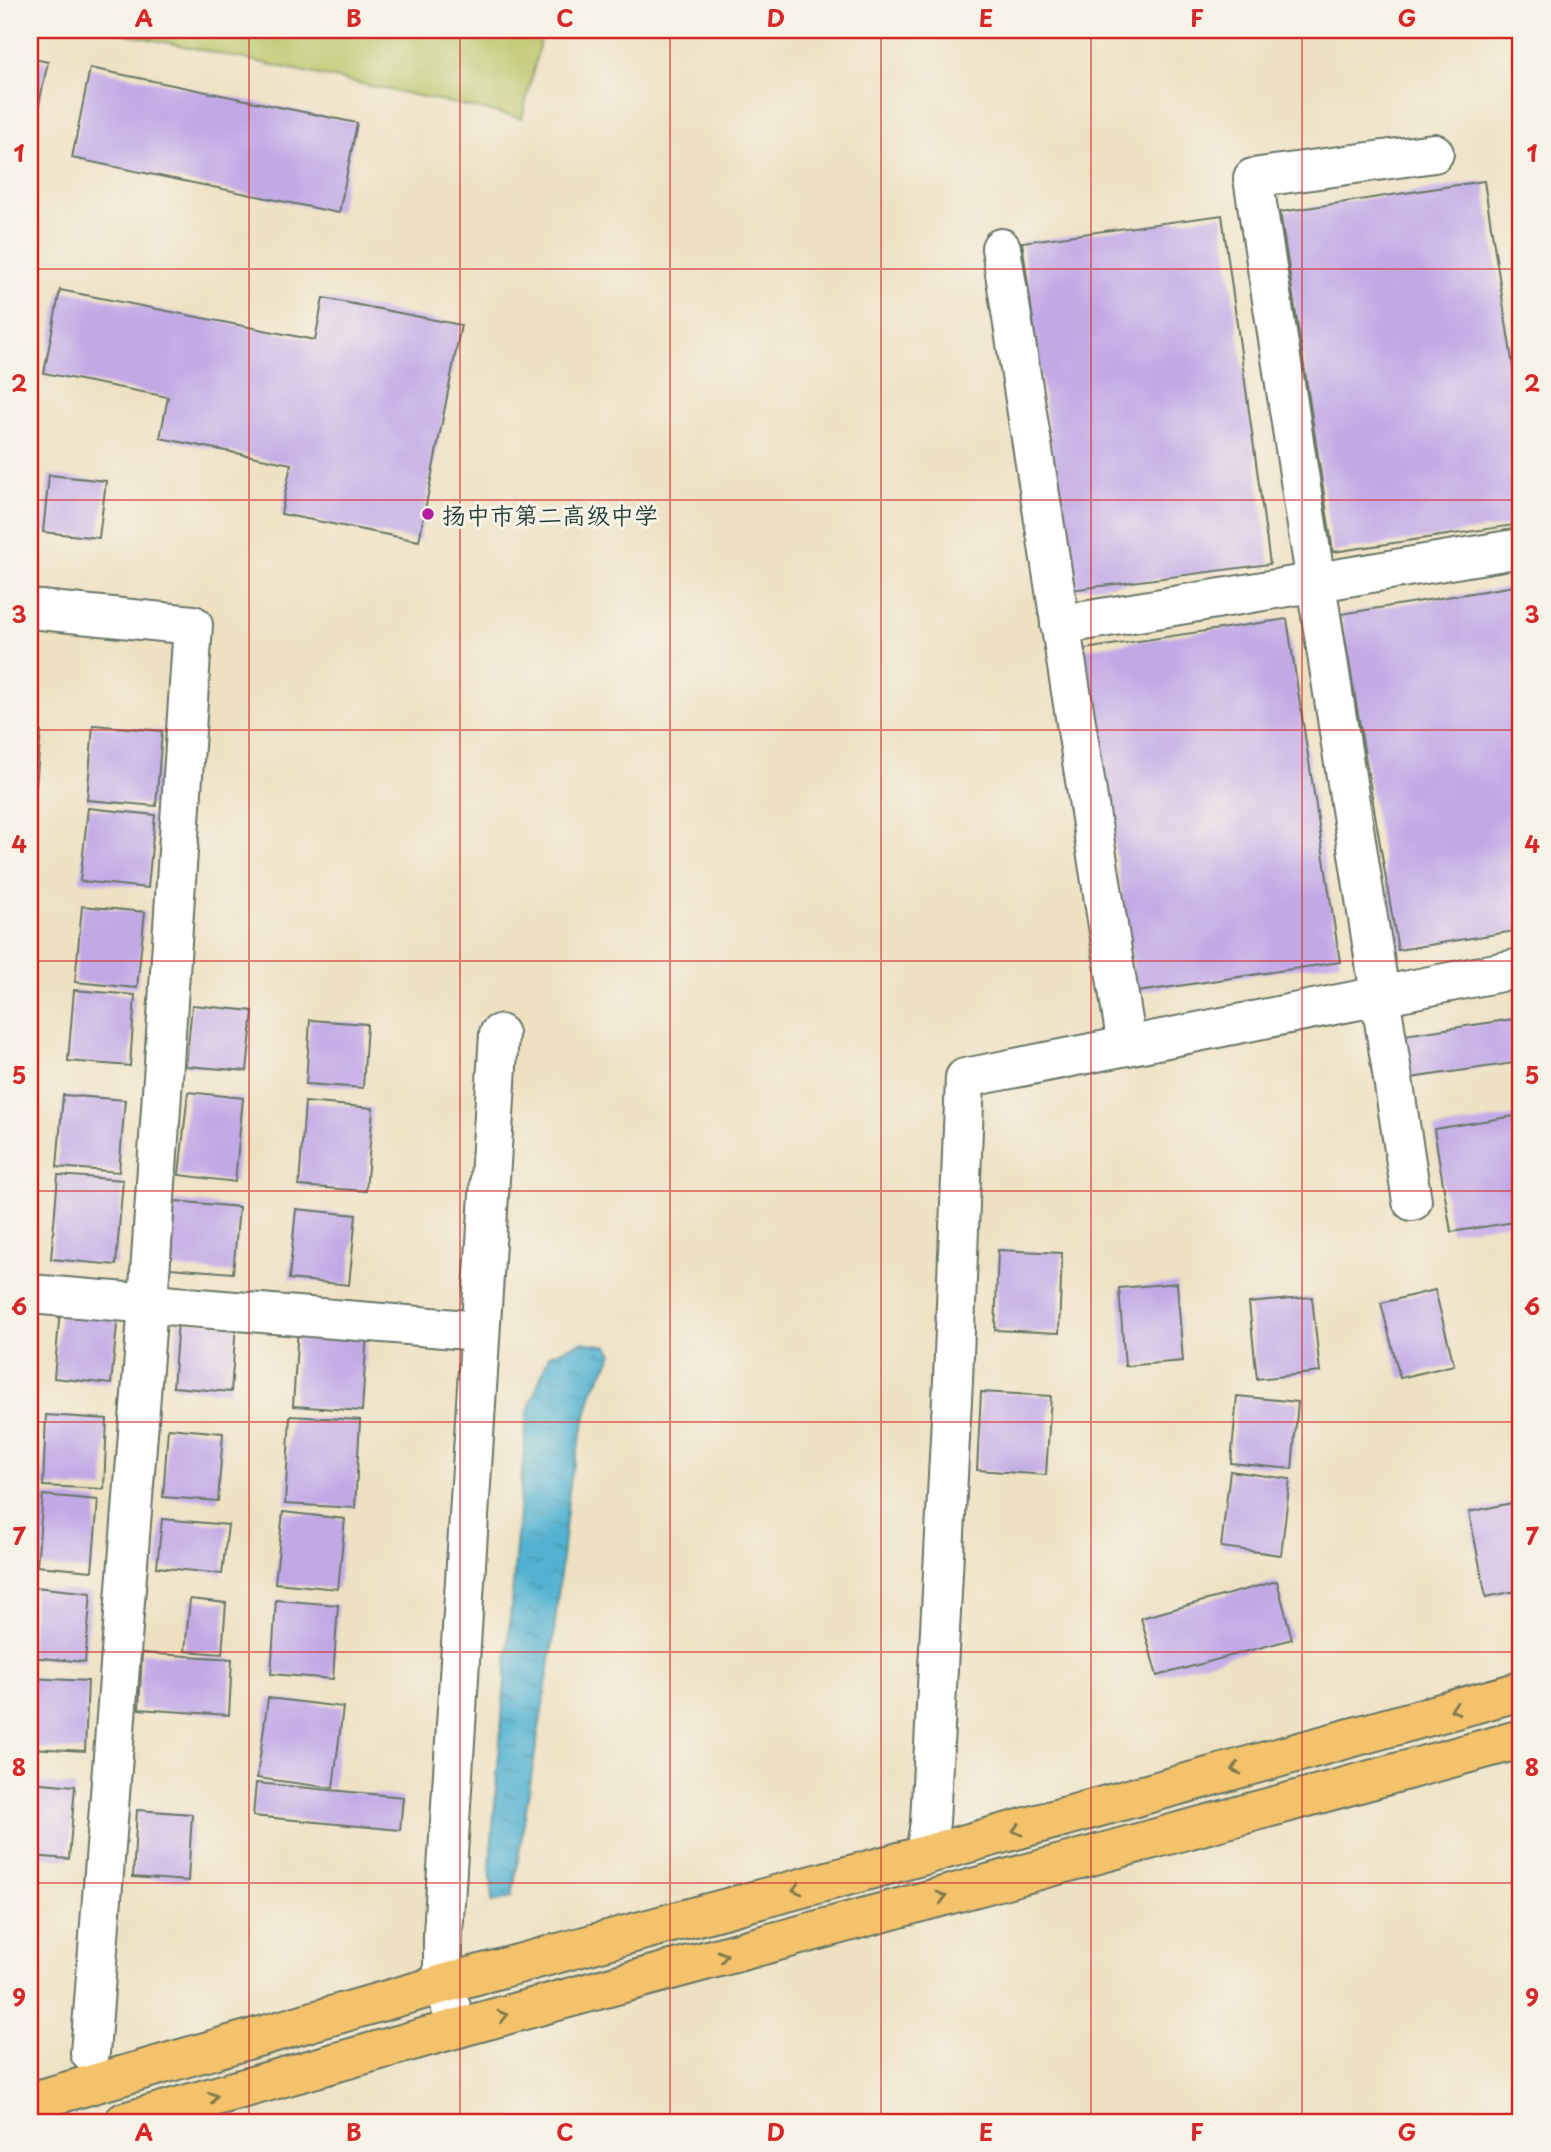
<svg xmlns="http://www.w3.org/2000/svg" width="1551" height="2152" font-family="'Playpen Sans','LXGW WenKai TC',sans-serif">
<style>
.green{fill:#b9c566;stroke:#6c814d;stroke-width:2}
.water{fill:url(#water-ripples);stroke:#387882;stroke-width:2}
.building{fill:#c1a9e6}
.lines{fill:none;stroke-linecap:round;stroke-linejoin:round}
.minor-casing{stroke:#677666;stroke-width:42}
.highway-casing{stroke:#677666;stroke-width:42}
.minor{stroke:#fff;stroke-width:38}
.highway{stroke:#f3c26a;stroke-width:38}
.oneway{stroke:#7e794c}
.grid{fill:none;stroke:#d62828;stroke-width:2;stroke-opacity:0.55}
.poi-dot{fill:#b5179e;stroke:#f7f3e8;stroke-width:2.5}
.labels{text-anchor:middle;dominant-baseline:central;stroke-width:6;stroke-linejoin:round;paint-order:stroke}
.poi-label{font-size:24px;fill:#1f3d34;stroke:#f7f3e8;text-anchor:start}
.neatline{fill:none;stroke:#d62828;stroke-width:2.5}
.grid-label{font-size:23px;text-anchor:middle;font-weight:bold;fill:#d62828}
</style>
<defs>
<pattern id="water-ripples" width="26" height="14" patternUnits="userSpaceOnUse" patternTransform="scale(1.75)"><rect width="26" height="14" fill="#52b2d1"/><path d="M2 4q2-2 4 0t4 0M15 11q2-2 4 0t4 0" fill="none" stroke="#4392aa"/></pattern>
</defs>
<rect width="100%" height="100%" fill="#f7f3e8"/>
<filter id="ink" filterUnits="userSpaceOnUse"><feTurbulence type="fractalNoise" baseFrequency=".0143" numOctaves="2"/><feDisplacementMap in="SourceGraphic" scale="14" xChannelSelector="R" yChannelSelector="G"/><feConvolveMatrix kernelMatrix="1 2 1 2 8 2 1 2 1" color-interpolation-filters="sRGB"/></filter>
<filter id="wash" filterUnits="userSpaceOnUse"><feTurbulence type="fractalNoise" baseFrequency=".00686" numOctaves="4" result="noise"/><feDisplacementMap in="SourceGraphic" scale="28" xChannelSelector="R" yChannelSelector="G"/><feGaussianBlur stdDeviation="1.57" result="paint"/><feColorMatrix in="noise" values="0 0 0 0 0 0 0 0 0 0 0 0 0 0 0 0 0 1.4 0 .05"/><feComposite in="paint" operator="in"/></filter>
<g filter="url(#wash)">
<rect width="100%" height="100%" fill="#eee1c2"/>
<!-- green -->
<polygon class="green" points="107,30 543,30 522,118"/>
<!-- water -->
<polygon class="water" points="582,1342 608,1346 613,1354 592,1392 570,1481 553,1642 512,1897 492,1902 490,1863 527,1414 549,1355"/>
<g id="blocks">
<!-- building -->
<g class="building">
<polygon points="30,58 48,62 31,141 30,141"/>
<polygon points="90,68 357,123 339,213 72,158"/>
<polygon points="1484,181 1521,418 1521,524 1333,552 1280,212"/>
<polygon points="1222,215 1270,564 1071,590 1022,242"/>
<polygon points="60,290 315,340 323,298 461,325 419,541 281,514 291,464 160,438 168,397 44,373"/>
<polygon points="49,475 106,481 99,538 43,532"/>
<polygon points="1521,585 1521,930 1398,950 1341,614"/>
<polygon points="1287,619 1340,962 1137,992 1084,649"/>
<polygon points="93,725 162,731 156,806 87,800"/>
<polygon points="30,731 41,732 35,796 30,795"/>
<polygon points="30,800 35,800 32,846 30,846"/>
<polygon points="88,808 155,815 148,888 80,881"/>
<polygon points="82,906 145,912 137,988 75,982"/>
<polygon points="30,912 36,912 32,963 30,963"/>
<polygon points="74,990 135,995 130,1066 68,1061"/>
<polygon points="192,1005 253,1011 247,1071 186,1066"/>
<polygon points="1521,1018 1521,1062 1410,1078 1404,1035"/>
<polygon points="310,1020 367,1024 363,1088 306,1084"/>
<polygon points="188,1092 243,1098 235,1182 179,1175"/>
<polygon points="63,1095 125,1100 119,1172 57,1167"/>
<polygon points="305,1102 373,1108 366,1191 299,1186"/>
<polygon points="1521,1115 1521,1221 1451,1232 1434,1129"/>
<polygon points="58,1175 123,1180 116,1265 51,1259"/>
<polygon points="175,1201 239,1207 233,1273 170,1268"/>
<polygon points="296,1209 356,1215 349,1285 289,1279"/>
<polygon points="998,1250 1062,1253 1059,1333 995,1330"/>
<polygon points="1177,1283 1183,1361 1125,1366 1119,1288"/>
<polygon points="1435,1290 1454,1365 1400,1378 1381,1303"/>
<polygon points="1312,1297 1320,1372 1257,1379 1249,1303"/>
<polygon points="60,1310 118,1316 111,1384 54,1378"/>
<polygon points="178,1321 236,1325 231,1392 173,1387"/>
<polygon points="298,1327 367,1332 362,1411 293,1406"/>
<polygon points="981,1392 1051,1396 1046,1475 977,1470"/>
<polygon points="1237,1396 1298,1402 1292,1469 1231,1463"/>
<polygon points="46,1415 107,1419 104,1489 43,1486"/>
<polygon points="290,1416 360,1420 355,1508 285,1504"/>
<polygon points="168,1428 223,1433 218,1501 163,1497"/>
<polygon points="1230,1471 1290,1479 1281,1555 1221,1547"/>
<polygon points="43,1495 98,1500 92,1571 37,1566"/>
<polygon points="1521,1501 1521,1590 1486,1597 1469,1512"/>
<polygon points="283,1512 345,1519 338,1589 275,1583"/>
<polygon points="162,1519 228,1525 222,1574 157,1567"/>
<polygon points="1277,1581 1292,1639 1157,1676 1141,1618"/>
<polygon points="35,1587 91,1593 85,1662 30,1657"/>
<polygon points="190,1599 226,1603 222,1654 185,1651"/>
<polygon points="276,1600 338,1605 333,1679 271,1674"/>
<polygon points="142,1653 232,1659 229,1715 139,1709"/>
<polygon points="30,1678 88,1681 85,1751 30,1748"/>
<polygon points="268,1698 343,1707 333,1788 257,1778"/>
<polygon points="30,1782 75,1786 69,1859 30,1856"/>
<polygon points="256,1783 403,1797 400,1830 253,1816"/>
<polygon points="137,1810 192,1814 188,1881 133,1877"/>
</g>
</g>
</g>
<g filter="url(#ink)">
<use href="#blocks" fill-opacity="0" stroke="#677666" stroke-width="2"/>
<g class="lines">
<!-- minor casing -->
<g class="minor-casing">
<g id="minor">
<polyline points="1001,248 1127,1046"/>
<polyline points="30,609 193,625 148,1304 90,2053"/>
<polyline points="1060,625 1521,548"/>
<polyline points="1412,1201 1253,178 1434,153"/>
<polyline points="30,1294 480,1331"/>
<polyline points="925,1855 930,1822 953,1380 965,1078 1521,968"/>
<polyline points="458,2028 443,1984 443,1934 499,1034"/>
</g>
</g>
<!-- highway casing -->
<g class="highway-casing">
<g id="highway">
<polyline points="30,2102 443,1984 925,1855 1521,1691"/>
<polyline points="124,2122 458,2028 1521,1739"/>
</g>
</g>
<!-- minor -->
<use href="#minor" class="minor"/>
<!-- highway -->
<use href="#highway" class="highway"/>
</g>
<!-- one-way arrows -->
<defs><path id="oneway-chevron" d="M-2-3.5L2.5 0L-2 3.5" fill="none" stroke-width="1.6" stroke-linecap="round" stroke-linejoin="round" transform="scale(1.75)"/></defs>
<g class="oneway">
<use href="#oneway-chevron" transform="translate(1455 1709) rotate(165)"/>
<use href="#oneway-chevron" transform="translate(1236 1769) rotate(165)"/>
<use href="#oneway-chevron" transform="translate(1017 1830) rotate(165)"/>
<use href="#oneway-chevron" transform="translate(797 1889) rotate(165)"/>
<use href="#oneway-chevron" transform="translate(942 1897) rotate(-15)"/>
<use href="#oneway-chevron" transform="translate(723 1956) rotate(-15)"/>
<use href="#oneway-chevron" transform="translate(503 2016) rotate(-15)"/>
<use href="#oneway-chevron" transform="translate(213 2097) rotate(-16)"/>
</g>
</g>
<!-- grid -->
<path class="grid" d="M 249,30 L 249,2122M 460,30 L 460,2122M 670,30 L 670,2122M 881,30 L 881,2122M 1091,30 L 1091,2122M 1302,30 L 1302,2122M 30,269 L 1521,269M 30,500 L 1521,500M 30,730 L 1521,730M 30,961 L 1521,961M 30,1191 L 1521,1191M 30,1422 L 1521,1422M 30,1652 L 1521,1652M 30,1883 L 1521,1883"/>
<!-- markers -->
<circle class="poi-dot" cx="428" cy="514" r="7"/>
<g class="labels">
<!-- poi labels -->
<g class="poi-label">
<text x="442" y="514">扬中市第二高级中学</text>
</g>
</g>
<!-- margin -->
<rect width="1551" height="2152" fill="none" stroke="#f7f3e8" stroke-width="77"/>
<rect x="38" y="38" width="1474" height="2076" class="neatline"/>
<g class="grid-label">
<text x="144" y="27">A</text>
<text x="354" y="27">B</text>
<text x="565" y="27">C</text>
<text x="776" y="27">D</text>
<text x="986" y="27">E</text>
<text x="1197" y="27">F</text>
<text x="1407" y="27">G</text>
<text x="19" y="162">1</text>
<text x="1532" y="162">1</text>
<text x="19" y="392">2</text>
<text x="1532" y="392">2</text>
<text x="19" y="623">3</text>
<text x="1532" y="623">3</text>
<text x="19" y="853">4</text>
<text x="1532" y="853">4</text>
<text x="19" y="1084">5</text>
<text x="1532" y="1084">5</text>
<text x="19" y="1315">6</text>
<text x="1532" y="1315">6</text>
<text x="19" y="1545">7</text>
<text x="1532" y="1545">7</text>
<text x="19" y="1776">8</text>
<text x="1532" y="1776">8</text>
<text x="19" y="2006">9</text>
<text x="1532" y="2006">9</text>
<text x="144" y="2141">A</text>
<text x="354" y="2141">B</text>
<text x="565" y="2141">C</text>
<text x="776" y="2141">D</text>
<text x="986" y="2141">E</text>
<text x="1197" y="2141">F</text>
<text x="1407" y="2141">G</text>
</g>
</svg>
